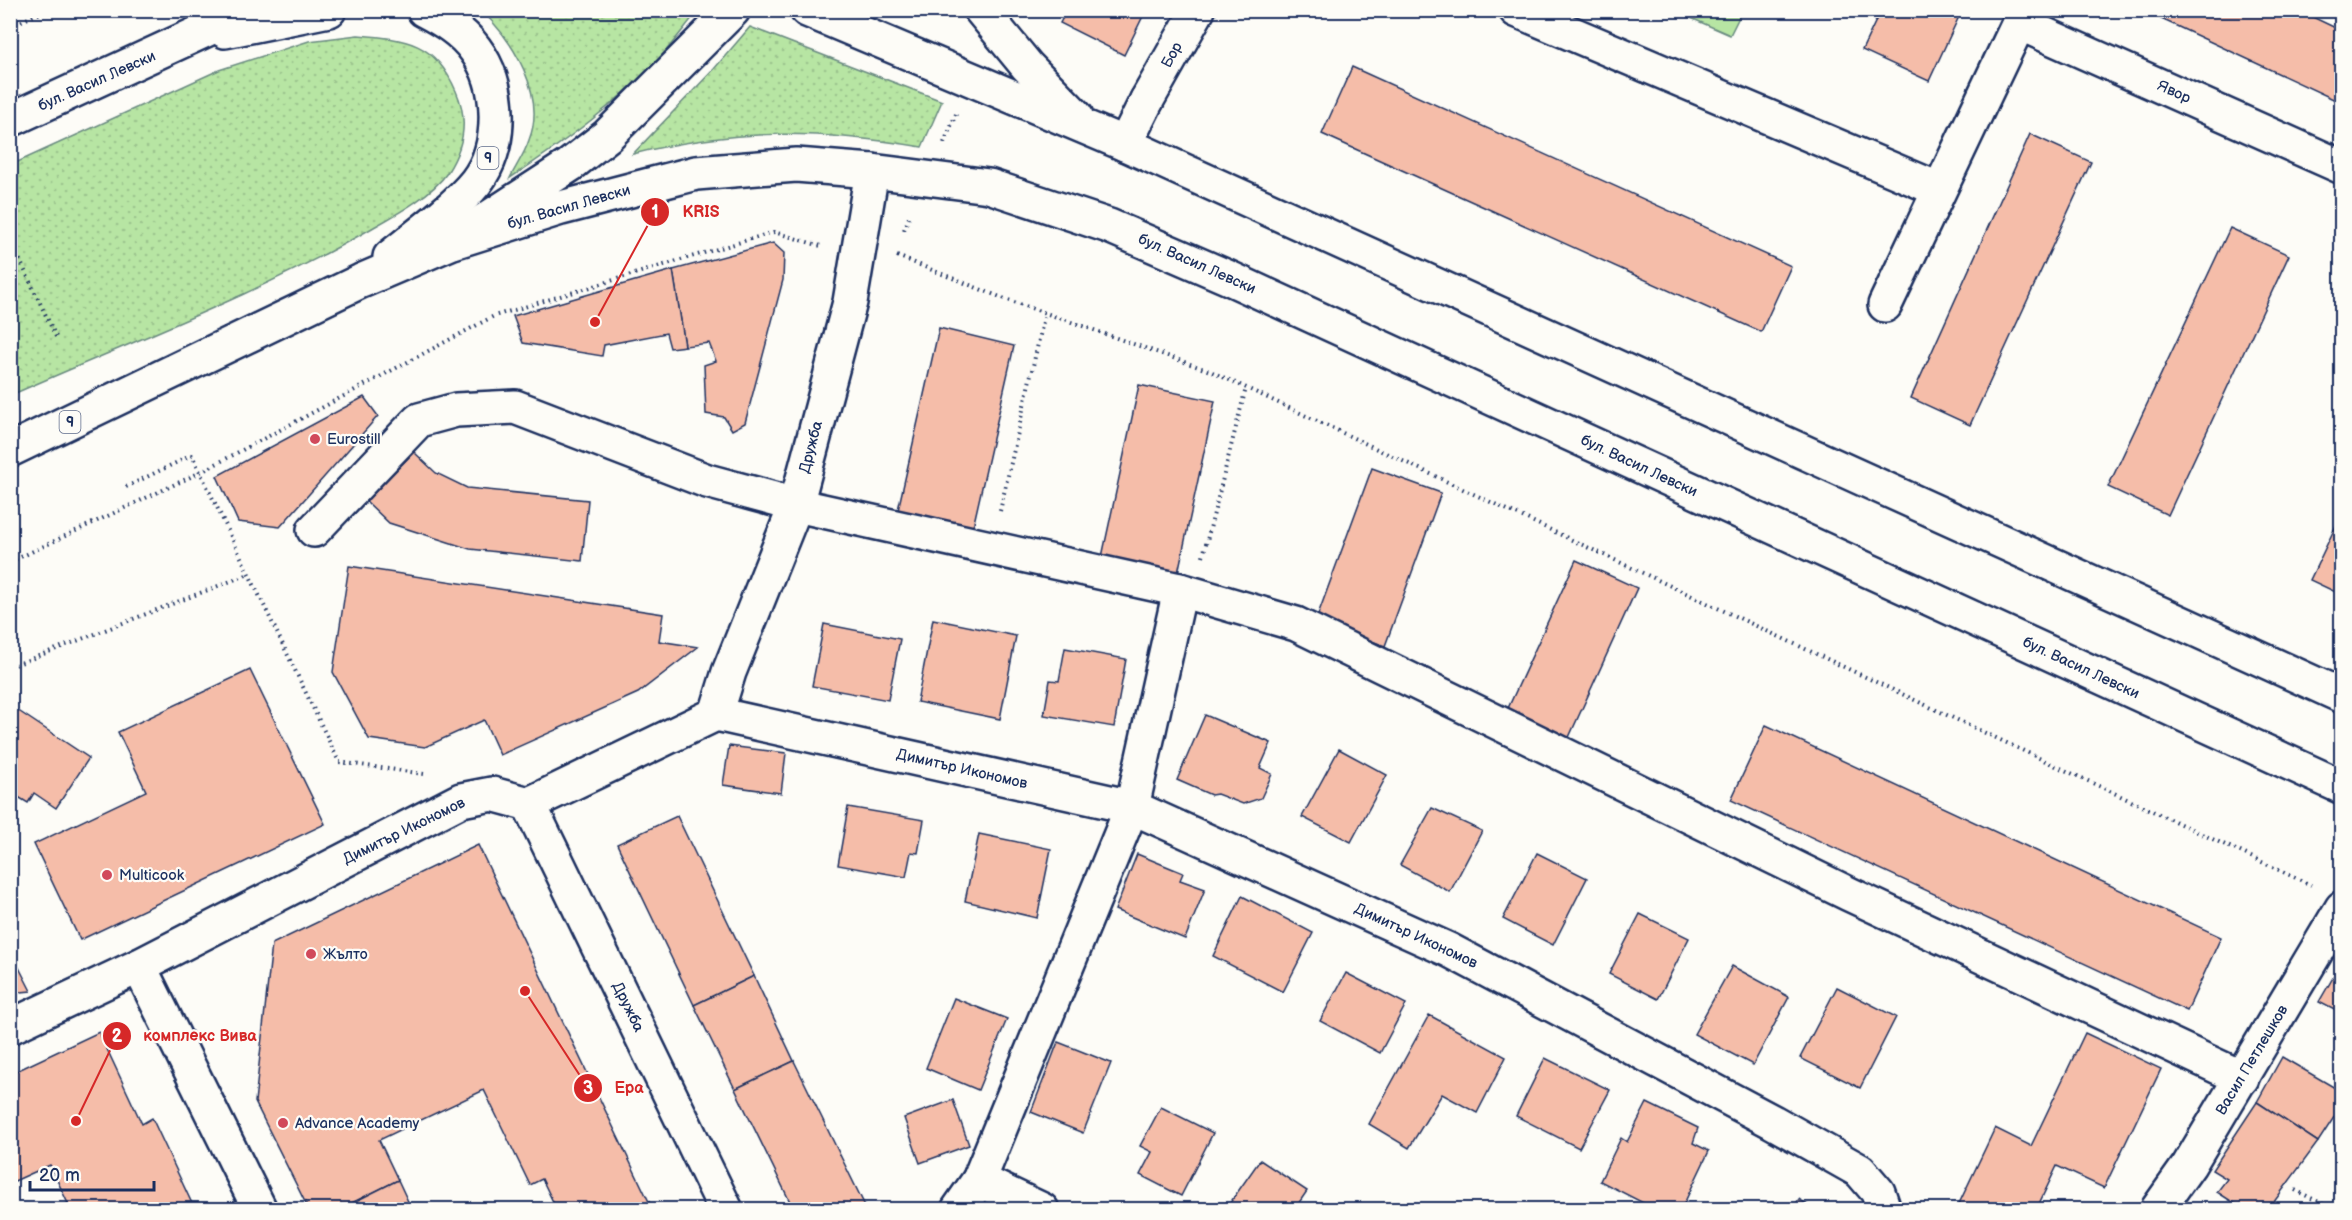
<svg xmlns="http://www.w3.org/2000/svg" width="2352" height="1220" font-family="'Balsamiq Sans',sans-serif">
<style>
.grass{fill:url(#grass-dots);stroke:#698a80;stroke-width:1.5}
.pitch{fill:#b7e5a3;stroke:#698a80;stroke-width:1.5}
.building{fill:#f5bda9;stroke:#1b2f5e;stroke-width:1.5}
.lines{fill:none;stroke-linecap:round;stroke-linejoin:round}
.minor-casing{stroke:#1b2f5e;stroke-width:38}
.major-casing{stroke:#1b2f5e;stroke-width:38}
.highway-casing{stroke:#1b2f5e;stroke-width:38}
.path{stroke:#1b2f5e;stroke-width:4;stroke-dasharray:1.5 4.5;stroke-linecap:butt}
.minor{stroke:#fdfcf7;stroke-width:33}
.major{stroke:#fdfcf7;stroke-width:33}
.highway{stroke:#fdfcf7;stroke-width:33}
.poi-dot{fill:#d1495b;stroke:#fdfcf7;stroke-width:2}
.labels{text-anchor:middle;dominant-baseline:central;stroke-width:4.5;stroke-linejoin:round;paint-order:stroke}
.shield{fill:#fdfcf7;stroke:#5f6c8c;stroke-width:1.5}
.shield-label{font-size:14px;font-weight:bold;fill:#1b2f5e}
.street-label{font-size:15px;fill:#1b2f5e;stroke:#fdfcf7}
.poi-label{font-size:15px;fill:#1b2f5e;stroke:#fdfcf7;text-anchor:start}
.leader{fill:none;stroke:#d62828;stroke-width:2}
.callout-dot{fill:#d62828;stroke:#fdfcf7;stroke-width:2}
.mark-label{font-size:18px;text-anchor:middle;font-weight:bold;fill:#fff}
.callout-label{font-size:16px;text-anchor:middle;font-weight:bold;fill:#d62828;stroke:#fdfcf7;stroke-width:4.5;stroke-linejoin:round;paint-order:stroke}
</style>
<defs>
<pattern id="grass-dots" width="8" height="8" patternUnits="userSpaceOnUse" patternTransform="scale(1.5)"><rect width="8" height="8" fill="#b7e5a3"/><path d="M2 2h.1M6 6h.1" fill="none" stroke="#9dc58f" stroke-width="1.8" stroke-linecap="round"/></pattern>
</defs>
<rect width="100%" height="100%" fill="#fdfcf7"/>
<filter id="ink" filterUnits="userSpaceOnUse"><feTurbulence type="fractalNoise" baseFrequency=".0167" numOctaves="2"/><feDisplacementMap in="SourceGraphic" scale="12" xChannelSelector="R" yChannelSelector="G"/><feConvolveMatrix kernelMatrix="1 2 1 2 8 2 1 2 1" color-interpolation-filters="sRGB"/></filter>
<g filter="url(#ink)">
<!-- grass -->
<g class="grass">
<path d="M 482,11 L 698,11 C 683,29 668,50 651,67 C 610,109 559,146 510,178 C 516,166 525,153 529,140 C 547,95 513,41 482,11 Z"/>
<path d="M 750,27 L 942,101 L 922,147 C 819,130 735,128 633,154 L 714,69 Z"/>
<path d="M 358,35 C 407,39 435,42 456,91 C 469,120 464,147 447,173 C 433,194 397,214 374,227 C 259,294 133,341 11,395 L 11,165 L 219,70 L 309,41 Z"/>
</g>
<!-- pitch -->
<polygon class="pitch" points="1675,11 1742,10 1742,11 1730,35"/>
<!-- building -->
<g class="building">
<polygon points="1067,10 1146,10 1124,55 1060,23"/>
<polygon points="1881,10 1962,10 1929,81 1862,50"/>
<polygon points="2142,10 2298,10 2342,31 2342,103"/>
<polygon points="1352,67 1791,266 1761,332 1322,134"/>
<polygon points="2030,134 2091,162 1970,425 1911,398"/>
<polygon points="2230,228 2289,255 2168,515 2108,487"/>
<polygon points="773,243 784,253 783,280 745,423 732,430 724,417 706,414 704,365 716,361 709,343 685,346 673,270"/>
<polygon points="673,270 685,346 670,348 666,333 604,345 602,356 523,343 513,316"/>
<polygon points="939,328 1014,346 973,527 898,510"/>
<polygon points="1139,385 1215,401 1178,573 1102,557"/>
<polygon points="364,397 378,416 280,527 238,522 217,476"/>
<polygon points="414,452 436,473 467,488 588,500 582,561 470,549 389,523 366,501"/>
<polygon points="1372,468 1441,493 1385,646 1316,620"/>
<polygon points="2342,513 2342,595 2310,580"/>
<polygon points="1576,560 1637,588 1565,746 1504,717"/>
<polygon points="349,566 663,614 659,641 698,647 638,693 500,755 484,720 425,747 369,739 333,672"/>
<polygon points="933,619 1016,636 1000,719 917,702"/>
<polygon points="824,624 900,639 888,700 812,686"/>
<polygon points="1065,648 1126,659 1114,727 1044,715 1050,680 1059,681"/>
<polygon points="250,670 325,824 80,940 34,844 146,791 118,732"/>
<polygon points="14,708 89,758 56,808 34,793 28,803 10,792 10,714"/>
<polygon points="1205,715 1271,743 1260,768 1272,774 1261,798 1243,804 1217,794 1211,795 1177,780"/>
<polygon points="1766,725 2221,937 2187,1011 1731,800"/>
<polygon points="729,746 786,753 781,793 723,785"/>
<polygon points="1339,749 1387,775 1351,842 1302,817"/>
<polygon points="848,807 924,820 918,853 911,852 906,877 838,865"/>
<polygon points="1432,808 1482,831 1450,892 1400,865"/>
<polygon points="677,816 754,976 694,1005 617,844"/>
<polygon points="979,834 1051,849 1037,918 965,901"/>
<polygon points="478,845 653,1210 553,1210 556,1208 542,1179 530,1185 484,1090 379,1140 398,1180 338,1210 309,1210 255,1102 272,944"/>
<polygon points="1537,853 1587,878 1553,945 1503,919"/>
<polygon points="1137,854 1183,873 1180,880 1205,889 1185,939 1115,910"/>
<polygon points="1242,896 1313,933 1283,992 1213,956"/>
<polygon points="1640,914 1689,938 1658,999 1609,974"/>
<polygon points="10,950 31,991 10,993"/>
<polygon points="2342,962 2342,1014 2319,1002"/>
<polygon points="1732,966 1789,997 1753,1065 1694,1034"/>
<polygon points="1346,973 1406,1004 1380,1053 1320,1021"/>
<polygon points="754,976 794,1061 735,1089 694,1005"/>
<polygon points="1837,987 1896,1017 1860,1088 1800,1058"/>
<polygon points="954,998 1007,1019 978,1090 926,1068"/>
<polygon points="1429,1015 1506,1057 1477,1113 1442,1094 1409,1148 1369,1124"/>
<polygon points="99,1032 142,1124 152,1118 195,1210 71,1210 50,1165 10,1183 10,1074"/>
<polygon points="2085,1033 2161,1069 2104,1188 2057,1166 2036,1210 1956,1210 1995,1128 2031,1146"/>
<polygon points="1058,1042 1111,1063 1083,1133 1031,1112"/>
<polygon points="2282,1057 2342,1092 2342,1105 2318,1142 2257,1102"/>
<polygon points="1545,1058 1610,1090 1579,1148 1516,1116"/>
<polygon points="794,1061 867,1210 794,1210 735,1089"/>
<polygon points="953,1100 969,1145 920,1163 904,1118"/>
<polygon points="2257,1102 2318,1142 2268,1210 2245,1210 2217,1192 2227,1179 2212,1170"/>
<polygon points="1647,1103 1698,1128 1693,1143 1709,1151 1681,1210 1657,1210 1600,1181 1621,1138 1627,1142"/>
<polygon points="1161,1107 1213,1133 1181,1196 1140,1175 1152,1152 1140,1146"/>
<polygon points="1260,1160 1307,1191 1294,1210 1225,1210"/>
<polygon points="398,1180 412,1210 338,1210"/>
<polygon points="1799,1199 1815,1210 1792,1210"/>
</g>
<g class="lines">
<!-- minor casing -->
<g class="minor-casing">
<g id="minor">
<polyline points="1516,10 1938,189"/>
<polyline points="2019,23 2342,167"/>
<polyline points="1147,100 1198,10"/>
<polyline points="1885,305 2025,10"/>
<polyline points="314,530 419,420 456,410 515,407 707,481 796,505 1180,590 1296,624 1849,894 2242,1078"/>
<polyline points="716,714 729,672 796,505 850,302 872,171"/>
<polyline points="529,804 726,1210"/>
<polyline points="139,966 260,1210"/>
<polyline points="10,1027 139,966 461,800 492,794 529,804 716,714 1132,807 1449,950 1773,1122 1860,1171 1878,1192 1884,1210"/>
<polyline points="979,1180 1042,1210"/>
<polyline points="958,1210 979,1180 1132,807 1180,590"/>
<polyline points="2157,1210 2189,1165 2342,908"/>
</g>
</g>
<!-- major casing -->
<g class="major-casing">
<polyline id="major" points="464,234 570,165 607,136 733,10"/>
</g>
<!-- highway casing -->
<g class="highway-casing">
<g id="highway">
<polyline points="807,10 1125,144 2342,696"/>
<polyline points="981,10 1027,66 1076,116"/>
<polyline points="225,31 329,10"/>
<polyline points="10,120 249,10"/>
<polyline points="1125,144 1147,100"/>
<path d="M 390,257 C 415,237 457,206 476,182 C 504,145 502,85 475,49 C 462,31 443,20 424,10"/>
<polyline points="10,450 361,281 450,243 561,208 696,173 796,165 872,171 989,186 1109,226 1227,277 2342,787"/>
</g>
</g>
<!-- path -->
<g class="path">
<polyline points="10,26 47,10"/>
<polyline points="944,143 956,114"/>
<polyline points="904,230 910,215"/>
<polyline points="17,254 57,339"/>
<polyline points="897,256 1000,297 1210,371 2311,885"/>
<polyline points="126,487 192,455 339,762 424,774"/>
<polyline points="1000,511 1045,313"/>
<polyline points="1203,556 1246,388"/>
<polyline points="10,562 201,472 494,316 774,232 821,246"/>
<polyline points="10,667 249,574"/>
<polyline points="2295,1190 2335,1210"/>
</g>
<!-- minor -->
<use href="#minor" class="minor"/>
<!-- major -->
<use href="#major" class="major"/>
<!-- highway -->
<use href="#highway" class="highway"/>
</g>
</g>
<!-- markers -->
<g class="poi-dot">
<circle cx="315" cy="439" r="6"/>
<circle cx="107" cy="875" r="6"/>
<circle cx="311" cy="954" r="6"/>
<circle cx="283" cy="1123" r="6"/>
</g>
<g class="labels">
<!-- shield labels -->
<g class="shield">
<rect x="477.5" y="147" width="21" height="22" rx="4.5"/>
<rect x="59.5" y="411" width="21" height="22" rx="4.5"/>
</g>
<g class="shield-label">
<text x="488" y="158">9</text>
<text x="70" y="422">9</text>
</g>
<!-- street labels -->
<g class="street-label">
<text transform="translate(1172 55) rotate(-61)">Бор</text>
<text transform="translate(97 81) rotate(-24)">бул. Васил Левски</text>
<text transform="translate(2174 92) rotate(24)">Явор</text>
<text transform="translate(569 207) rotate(-16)">бул. Васил Левски</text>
<text transform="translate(1197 264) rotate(24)">бул. Васил Левски</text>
<text transform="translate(811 447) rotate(-75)">Дружба</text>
<text transform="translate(1639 466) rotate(25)">бул. Васил Левски</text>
<text transform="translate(2081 668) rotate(25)">бул. Васил Левски</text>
<text transform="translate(962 769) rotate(13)">Димитър Икономов</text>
<text transform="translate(404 831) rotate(-26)">Димитър Икономов</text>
<text transform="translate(1416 936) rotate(25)">Димитър Икономов</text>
<text transform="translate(628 1007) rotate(64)">Дружба</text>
<text transform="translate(2252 1060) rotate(-59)">Васил Петлешков</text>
</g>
<!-- poi labels -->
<g class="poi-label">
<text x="327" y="439">Eurostill</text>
<text x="119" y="875">Multicook</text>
<text x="323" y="954">Жълто</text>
<text x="295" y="1123">Advance Academy</text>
</g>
</g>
<!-- callouts -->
<path class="leader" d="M595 322L655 212M76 1121L117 1036M525 991L588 1088"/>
<g class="callout-dot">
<circle cx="595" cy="322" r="6"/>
<circle cx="76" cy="1121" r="6"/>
<circle cx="525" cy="991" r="6"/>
<circle cx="655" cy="212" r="15"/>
<circle cx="117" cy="1036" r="15"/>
<circle cx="588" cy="1088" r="15"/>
</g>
<g class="mark-label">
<text x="655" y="218">1</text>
<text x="117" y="1042">2</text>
<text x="588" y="1094">3</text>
</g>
<g class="callout-label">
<text x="701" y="217">KRIS</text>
<text x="200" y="1041">комплекс Вива</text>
<text x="629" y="1093">Ера</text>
</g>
<!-- margin -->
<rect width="2352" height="1220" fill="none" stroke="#fdfcf7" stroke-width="36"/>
<rect x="18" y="18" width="2316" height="1184" fill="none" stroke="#1b2f5e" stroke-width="2" filter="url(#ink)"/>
<!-- scale -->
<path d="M30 1181v9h124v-9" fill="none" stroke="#1b2f5e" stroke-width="3"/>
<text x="39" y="1181" font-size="18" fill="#1b2f5e" stroke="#fdfcf7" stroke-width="4.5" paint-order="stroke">20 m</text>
</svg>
